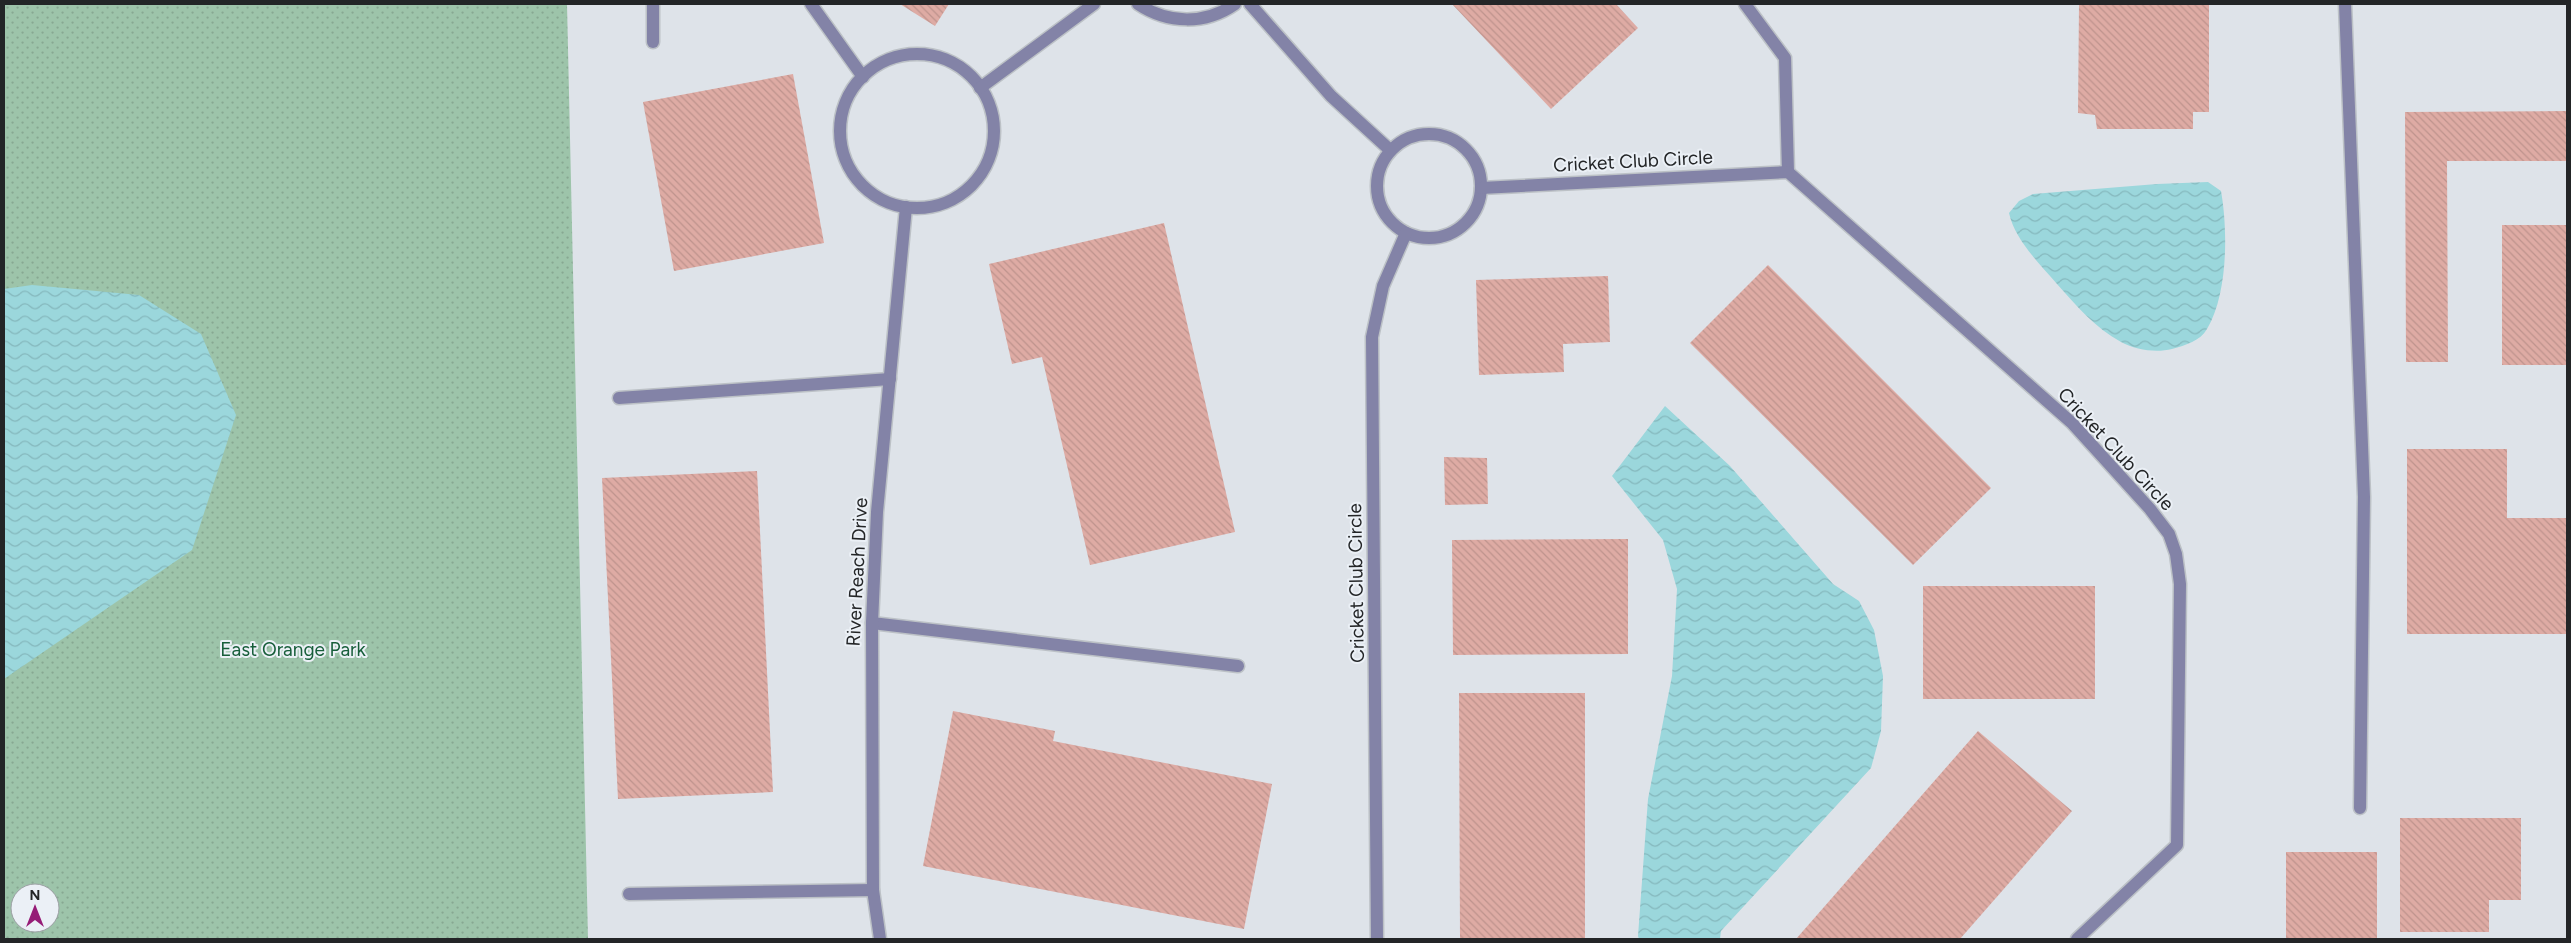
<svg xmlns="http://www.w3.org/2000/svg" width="2571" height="943" font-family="Figtree,sans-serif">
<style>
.park{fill:url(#park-dots);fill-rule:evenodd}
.water{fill:url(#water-waves)}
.building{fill:url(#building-back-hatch)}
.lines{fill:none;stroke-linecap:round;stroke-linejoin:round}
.minor-casing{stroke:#bcc1c6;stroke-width:15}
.minor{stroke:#8383a7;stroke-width:12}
.labels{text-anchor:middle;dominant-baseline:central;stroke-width:4;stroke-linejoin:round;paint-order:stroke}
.street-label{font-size:19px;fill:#232527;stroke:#ebf0f6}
.park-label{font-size:19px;fill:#175e3a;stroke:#ebf0f6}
</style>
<defs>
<pattern id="park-dots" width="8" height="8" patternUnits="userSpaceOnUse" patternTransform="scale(1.25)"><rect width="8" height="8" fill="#9dc4aa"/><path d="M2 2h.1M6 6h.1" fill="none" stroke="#87a892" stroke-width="1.8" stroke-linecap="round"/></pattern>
<pattern id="water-waves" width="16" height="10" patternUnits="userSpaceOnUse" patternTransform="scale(1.25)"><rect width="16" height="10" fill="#9bd7dc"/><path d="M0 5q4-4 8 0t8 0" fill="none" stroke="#85b8bd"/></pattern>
<pattern id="building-back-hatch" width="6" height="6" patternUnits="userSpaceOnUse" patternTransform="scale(1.25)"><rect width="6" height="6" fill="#deaba4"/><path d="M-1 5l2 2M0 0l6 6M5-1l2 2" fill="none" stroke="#be938d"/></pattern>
</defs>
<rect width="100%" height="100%" fill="#dee3e9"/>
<!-- park -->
<path class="park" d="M 4,4 L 567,4 L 588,939 L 4,939 ZM 20,893 L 50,893 L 50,923 L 20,923 Z"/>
<!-- water -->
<g class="water">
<path d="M 2208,182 L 2221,191 C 2228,230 2228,294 2207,329 C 2200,341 2186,345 2172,349 C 2156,353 2136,350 2121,342 C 2095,328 2076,305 2057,284 C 2039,263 2015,240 2009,213 L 2019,201 L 2033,194 L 2157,184 Z"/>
<polygon points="32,285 139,295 201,334 236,415 192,550 4,679 4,289"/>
<polygon points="1665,406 1730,466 1833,584 1859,601 1874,630 1883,676 1881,731 1871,768 1721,931 1720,939 1639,939 1638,936 1648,799 1672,676 1677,589 1663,540 1612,476"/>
</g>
<!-- building -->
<g class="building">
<polygon points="900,4 949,4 935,26"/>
<polygon points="1452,4 1616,4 1638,28 1551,109"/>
<polygon points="2079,4 2209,4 2209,112 2193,112 2193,129 2097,129 2095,115 2078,113"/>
<polygon points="793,74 824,243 674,271 643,102"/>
<polygon points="2567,111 2567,161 2447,161 2448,362 2406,362 2405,112"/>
<polygon points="1164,223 1235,532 1090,565 1042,357 1012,364 989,264"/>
<rect x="2502" y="225" width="65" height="140"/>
<polygon points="1768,265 1991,488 1913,565 1690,343"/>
<polygon points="1608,276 1610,342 1563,344 1564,372 1479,375 1476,280"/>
<polygon points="2407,449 2507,449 2507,518 2567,518 2567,634 2407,634"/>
<polygon points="1444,457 1487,458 1488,504 1445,505"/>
<polygon points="757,471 773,792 618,799 602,478"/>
<polygon points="1628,539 1628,654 1453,655 1452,540"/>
<rect x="1923" y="586" width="172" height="113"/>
<polygon points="1459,693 1585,693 1585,939 1460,939"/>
<polygon points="953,711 1055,731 1053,741 1272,784 1244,929 923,866"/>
<polygon points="1978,731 2072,811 1960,939 1796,939"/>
<polygon points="2400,818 2521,818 2521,900 2489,900 2489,932 2400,932"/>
<rect x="2286" y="852" width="91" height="87"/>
</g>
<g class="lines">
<!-- minor casing -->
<g class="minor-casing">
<g id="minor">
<polyline points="653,4 653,42"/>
<polyline points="811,4 863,77"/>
<path d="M 1138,4 C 1168,24 1205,25 1235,4"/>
<polyline points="1250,4 1331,96 1390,150"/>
<polyline points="1745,4 1785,58 1788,172"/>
<polyline points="2345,4 2364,497 2360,808"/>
<circle cx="917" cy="131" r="77"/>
<polyline points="980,88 1094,4"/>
<circle cx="1429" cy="186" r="52"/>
<polyline points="1481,188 1788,172 2072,423 2150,509 2169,534 2176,554 2180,584 2177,845 2077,939"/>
<polyline points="619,398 890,379"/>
<polyline points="872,623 1238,666"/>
<polyline points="629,894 873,890"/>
<polyline points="880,939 873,890 872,623 877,512 906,207"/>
<polyline points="1377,939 1372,337 1383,286 1406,233"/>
</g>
</g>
<!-- minor -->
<use href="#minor" class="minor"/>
</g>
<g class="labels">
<!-- street labels -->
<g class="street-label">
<text transform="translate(1633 161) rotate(-3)">Cricket Club Circle</text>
<text transform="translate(2116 449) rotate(47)">Cricket Club Circle</text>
<text transform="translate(857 572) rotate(-87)">River Reach Drive</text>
<text transform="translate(1356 583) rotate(-91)">Cricket Club Circle</text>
</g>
<!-- park labels -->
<g class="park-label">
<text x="293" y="649">East Orange Park</text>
</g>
</g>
<!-- border -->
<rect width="2571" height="943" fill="none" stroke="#232527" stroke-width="10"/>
<!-- north arrow -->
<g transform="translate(35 908)"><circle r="24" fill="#ebf0f6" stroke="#9b9fa3"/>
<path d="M0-4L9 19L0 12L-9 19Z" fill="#961c77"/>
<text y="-8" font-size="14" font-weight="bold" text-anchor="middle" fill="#232527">N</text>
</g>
</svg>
